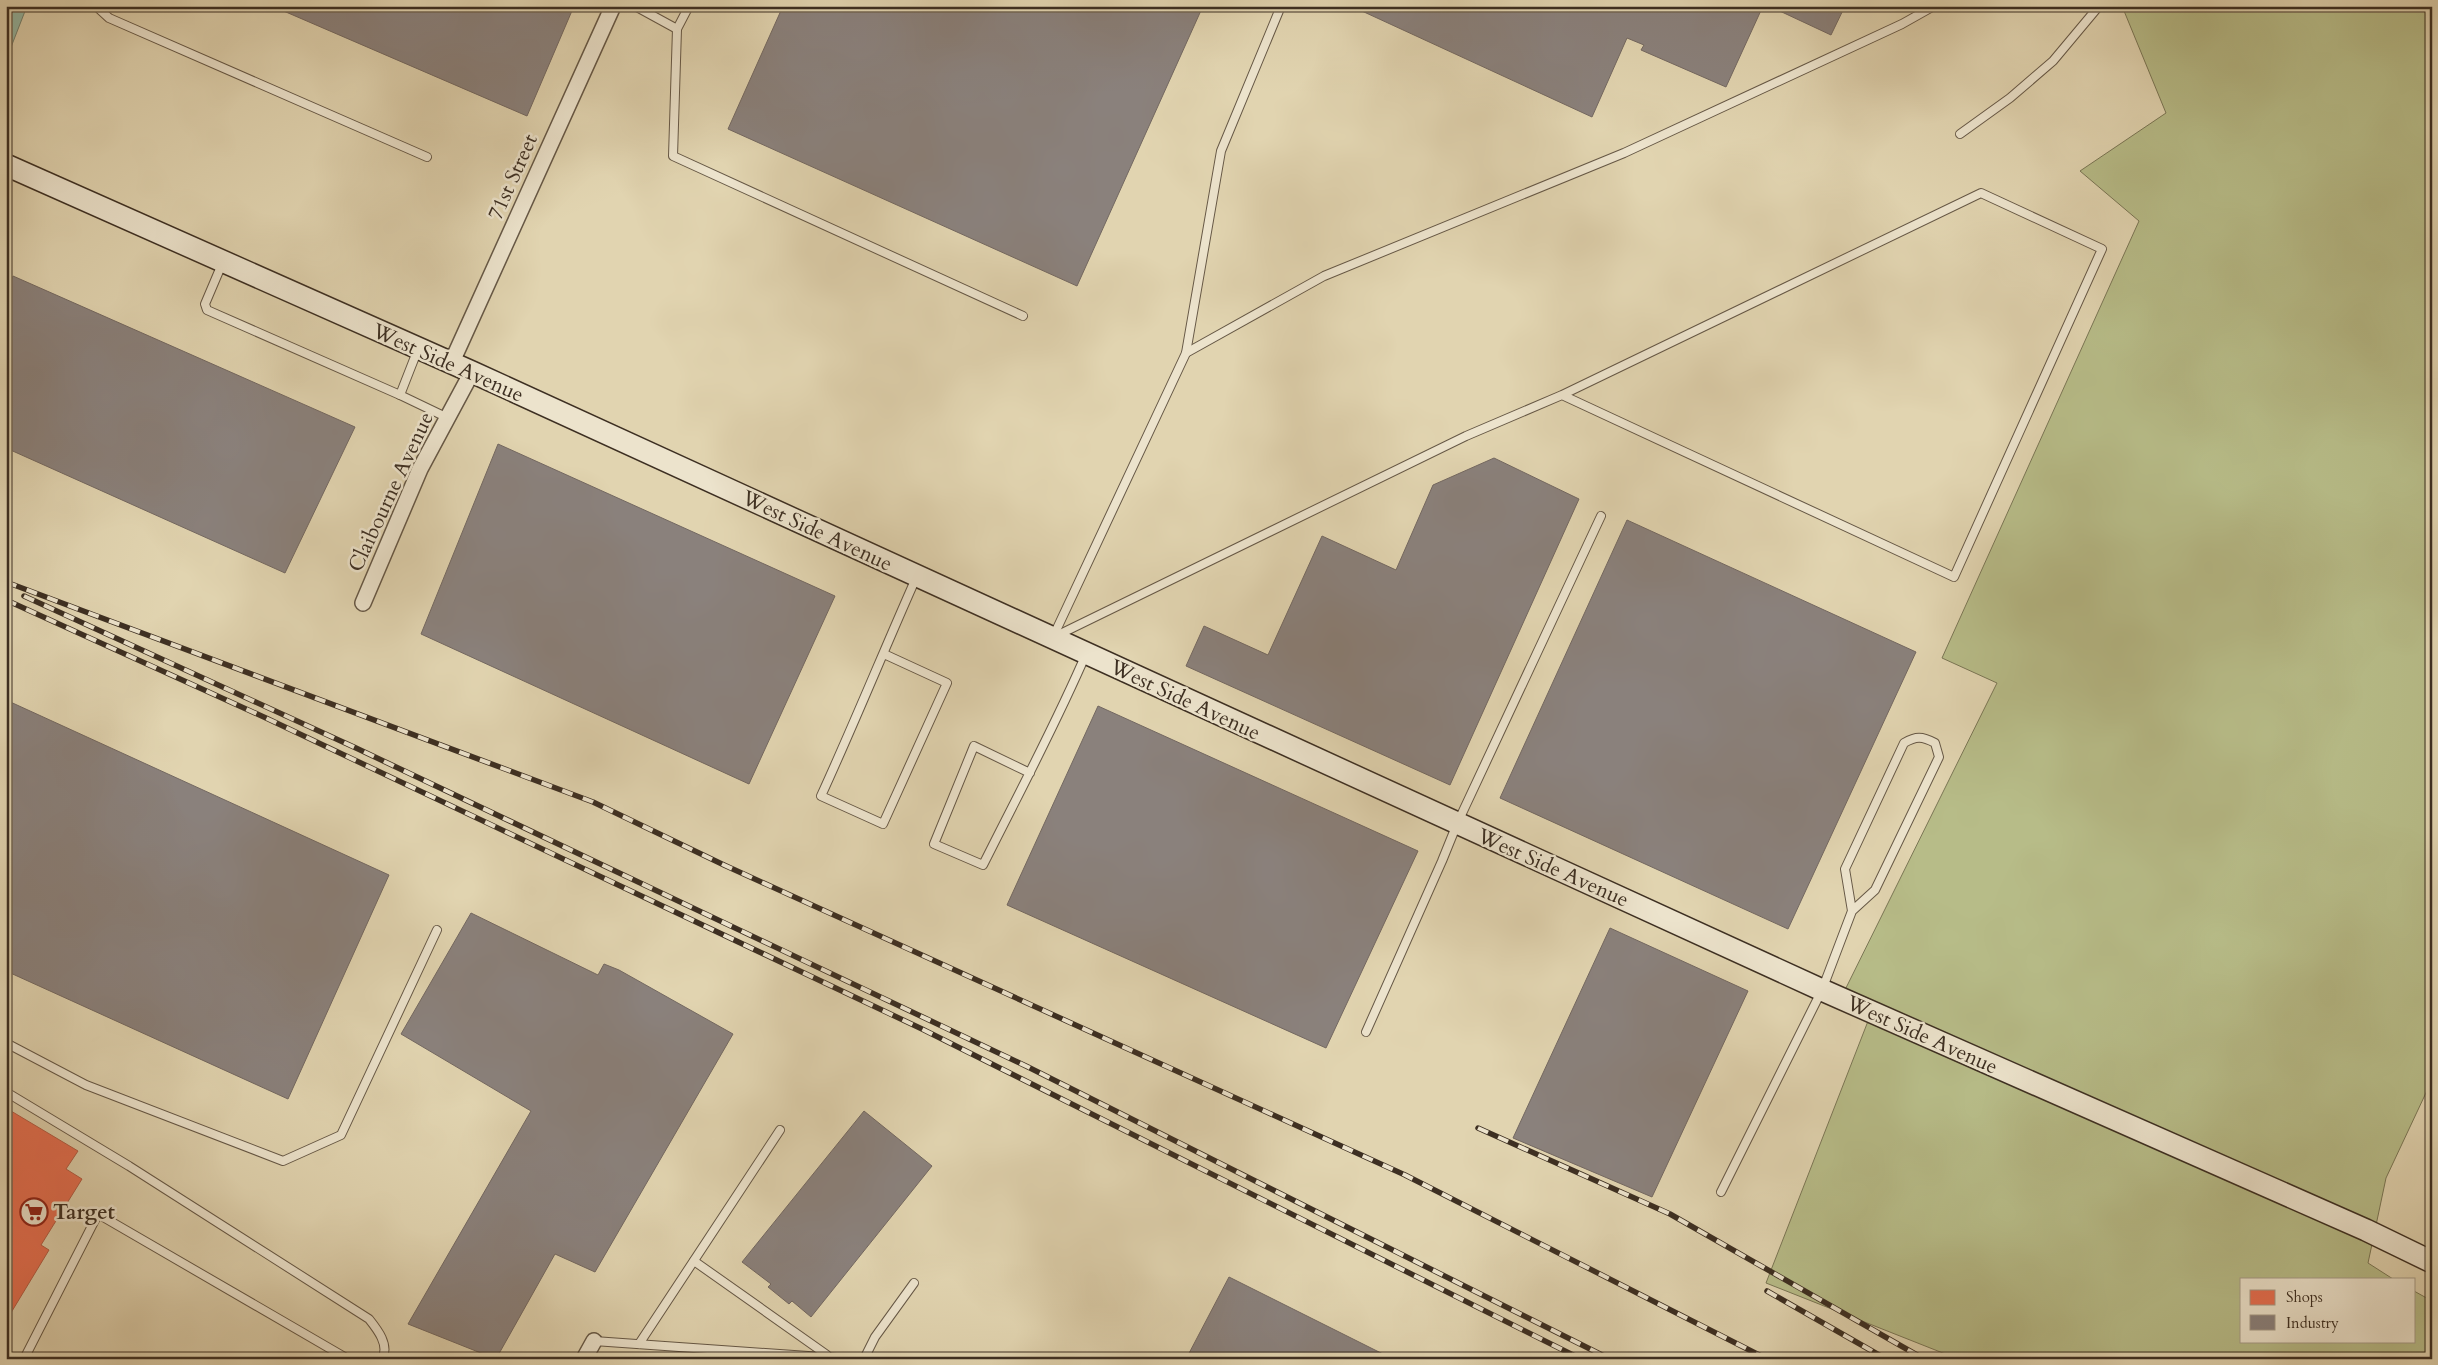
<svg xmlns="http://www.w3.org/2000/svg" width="2438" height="1365" font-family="Cardo,serif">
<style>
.green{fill:#b7bc88;stroke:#7a7655}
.water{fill:#95b9a5;stroke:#728271}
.shops{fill:#e76f51;stroke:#b45c43}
.industry{fill:#8a817c;stroke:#736861}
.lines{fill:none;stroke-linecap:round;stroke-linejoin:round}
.lane-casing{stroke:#665846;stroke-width:10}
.street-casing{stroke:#665846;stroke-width:18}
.secondary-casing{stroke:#3d2f22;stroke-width:24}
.lane{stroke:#ece3cc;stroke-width:8}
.street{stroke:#ece3cc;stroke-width:15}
.secondary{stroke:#ece3cc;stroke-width:21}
.rail-casing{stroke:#3d2f22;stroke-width:5.5}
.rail{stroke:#ece3cc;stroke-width:4;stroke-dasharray:11;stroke-linecap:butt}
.labels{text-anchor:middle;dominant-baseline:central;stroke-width:5;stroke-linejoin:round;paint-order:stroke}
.street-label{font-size:21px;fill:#3d2f22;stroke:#ece3cc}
.poi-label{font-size:21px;font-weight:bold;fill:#3d2f22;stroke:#ece3cc;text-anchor:start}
</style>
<rect width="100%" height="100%" fill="#e1d4b0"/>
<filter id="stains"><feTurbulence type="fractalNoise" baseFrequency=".004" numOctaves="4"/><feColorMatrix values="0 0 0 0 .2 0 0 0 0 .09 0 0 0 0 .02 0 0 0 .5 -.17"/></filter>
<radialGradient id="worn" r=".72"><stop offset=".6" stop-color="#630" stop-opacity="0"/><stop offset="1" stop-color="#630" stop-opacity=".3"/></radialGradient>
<!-- green -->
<polygon class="green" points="2122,6 2432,6 2432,1080 2386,1178 2368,1263 2393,1279 2242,1279 2242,1341 2414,1341 2414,1291 2432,1301 2432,1359 1958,1359 1766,1283 1870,1016 1840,1000 1997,683 1942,658 2139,221 2080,171 2166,113"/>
<!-- water -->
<polygon class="water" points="6,6 27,6 6,60"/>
<!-- shops -->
<polygon class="shops" points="6,1108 78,1151 66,1169 82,1179 41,1245 49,1250 6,1321"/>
<!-- industry -->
<g class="industry">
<polygon points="272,6 574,6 527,116"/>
<polygon points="783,6 1203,6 1077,286 728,129"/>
<polygon points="1351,6 1763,6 1726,87 1641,50 1644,45 1627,38 1592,117"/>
<polygon points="1769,6 1845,6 1831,35"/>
<polygon points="13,276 355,427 285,573 6,448 6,292"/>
<polygon points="498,444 835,596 749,784 421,634"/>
<polygon points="1494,458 1579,499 1450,785 1186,666 1204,626 1268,655 1322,536 1396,570 1433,485"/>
<polygon points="1627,520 1916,652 1788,929 1500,798"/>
<polygon points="6,700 389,875 288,1099 6,971"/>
<polygon points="1098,706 1418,851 1326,1048 1007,905"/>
<polygon points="471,913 598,975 604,964 619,970 733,1034 595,1272 555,1254 496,1359 408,1324 531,1111 401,1034"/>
<polygon points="1610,928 1748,991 1652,1197 1513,1138"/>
<polygon points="864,1111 932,1166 811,1317 792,1301 789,1304 768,1287 771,1284 742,1262"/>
<polygon points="1229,1277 1393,1359 1186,1359"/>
</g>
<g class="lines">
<!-- lane casing -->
<g class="lane-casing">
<g id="lane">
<polyline points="96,6 109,18 427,157"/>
<polyline points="635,6 677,29"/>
<polyline points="689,6 677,29 673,156 1023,316"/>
<polyline points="1960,134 2010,98 2053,61 2099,6"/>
<polyline points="222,264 205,304 207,310 400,395 418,349"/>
<polyline points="1186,353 1324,276 1624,153 1902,24 1934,6"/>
<polyline points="400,395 448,418"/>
<polyline points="1056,636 1466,436 1562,395 1954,577 2102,249 1981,193 1562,395"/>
<polyline points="1053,637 1186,353 1221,151 1281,6"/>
<path d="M 884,654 L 947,683 L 883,824 L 821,796 C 854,724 884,650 916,578"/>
<path d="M 1030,773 L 974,746 L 934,844 L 983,865 C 1018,795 1055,726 1086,654"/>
<polyline points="1366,1032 1442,861 1457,824 1601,516"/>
<polyline points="6,1043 86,1085 283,1161 341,1135 437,930"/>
<path d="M 6,1092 L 129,1166 L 369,1319 C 377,1329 390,1345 382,1359"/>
<path d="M 1721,1192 L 1822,990 L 1852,911 L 1875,890 L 1939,757 L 1935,743 C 1922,736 1916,736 1904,743 L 1845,869 L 1852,911"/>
<polyline points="694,1261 827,1355"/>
<polyline points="594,1341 851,1359"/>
<polyline points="639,1344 780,1130"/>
<polyline points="24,1359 98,1214 348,1359"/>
<polyline points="864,1359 875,1337 914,1283"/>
</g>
</g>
<!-- street casing -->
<g class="street-casing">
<g id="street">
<polyline points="451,364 613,6"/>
<polyline points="363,603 420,469 472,372"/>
<polyline points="584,1359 594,1341"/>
</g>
</g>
<!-- secondary casing -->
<g class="secondary-casing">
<polyline id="secondary" points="6,165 472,372 1822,990 2366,1230 2432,1262"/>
</g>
<!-- lane -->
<use href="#lane" class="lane"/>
<!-- street -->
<use href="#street" class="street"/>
<!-- secondary -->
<use href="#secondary" class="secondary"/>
<!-- rail casing -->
<g class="rail-casing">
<g id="rail">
<polyline points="6,582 593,802 724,865 1405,1175 1767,1359"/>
<polyline points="24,596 356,748 1028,1067 1610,1359"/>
<polyline points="6,600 266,718 922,1029 1581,1359"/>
<polyline points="1478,1128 1670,1214 1924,1359"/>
<polyline points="1767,1291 1886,1359"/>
</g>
</g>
<!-- rail -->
<use href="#rail" class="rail"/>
</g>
<!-- icons -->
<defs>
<g id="supermarket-ring" transform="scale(1.4375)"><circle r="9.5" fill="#ece3cc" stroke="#8f2418" stroke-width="1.5"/><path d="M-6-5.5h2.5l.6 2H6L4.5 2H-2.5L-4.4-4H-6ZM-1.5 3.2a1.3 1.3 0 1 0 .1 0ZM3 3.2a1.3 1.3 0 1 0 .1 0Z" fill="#8f2418"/></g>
</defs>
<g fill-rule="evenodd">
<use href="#supermarket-ring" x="34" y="1212"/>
</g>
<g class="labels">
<!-- street labels -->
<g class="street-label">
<text transform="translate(513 177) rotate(-66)">71st Street</text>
<text transform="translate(448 363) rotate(24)">West Side Avenue</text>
<text transform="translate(391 492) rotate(-65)">Claibourne Avenue</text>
<text transform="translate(817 531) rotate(25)">West Side Avenue</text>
<text transform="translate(1185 700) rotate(25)">West Side Avenue</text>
<text transform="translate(1553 868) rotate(24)">West Side Avenue</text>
<text transform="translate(1922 1035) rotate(24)">West Side Avenue</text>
</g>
<!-- poi labels -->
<g class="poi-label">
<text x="53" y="1212">Target</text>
</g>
</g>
<!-- margin -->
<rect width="2438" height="1365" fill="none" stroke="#e1d4b0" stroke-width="25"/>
<rect x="8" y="8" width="2423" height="1350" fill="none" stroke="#3d2f22" stroke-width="2.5"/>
<rect x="12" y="12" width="2413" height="1340" fill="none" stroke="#3d2f22"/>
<!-- legend -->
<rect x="2240" y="1278" width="175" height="65" fill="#ece3cc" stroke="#a69b88"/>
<rect x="2250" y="1290" width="25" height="15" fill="#e76f51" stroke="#a69b88"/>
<text x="2286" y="1302" font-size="15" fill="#3d2f22">Shops</text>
<rect x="2250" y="1315" width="25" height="15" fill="#8a817c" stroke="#a69b88"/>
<text x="2286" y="1328" font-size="15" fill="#3d2f22">Industry</text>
<rect width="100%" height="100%" filter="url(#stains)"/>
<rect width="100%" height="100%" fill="url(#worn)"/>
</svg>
